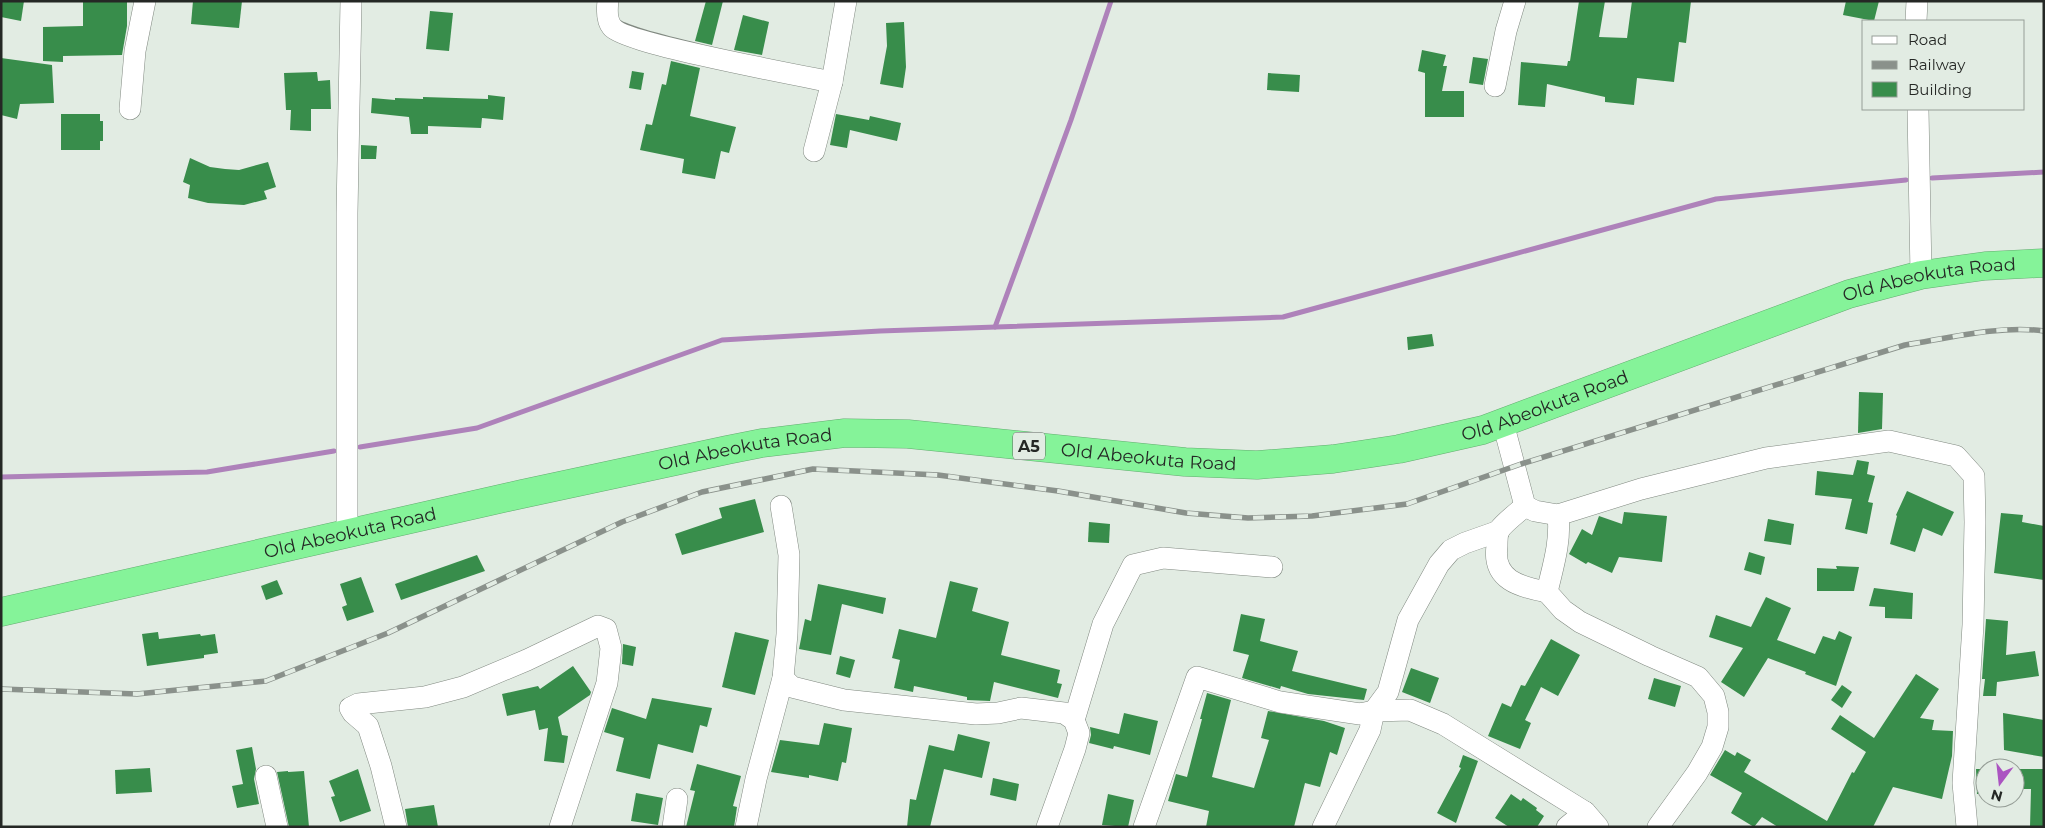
<svg xmlns="http://www.w3.org/2000/svg" width="2045" height="828" font-family="Montserrat,sans-serif">
<style>
.lines{fill:none;stroke-linecap:round;stroke-linejoin:round}
.stream{stroke:#ae82ba;stroke-width:5}
.building{fill:#388d4b}
.minor-casing{stroke:#818981;stroke-width:22}
.highway-casing{stroke:#63ac70;stroke-width:29}
.minor{stroke:#fff;stroke-width:21}
.highway{stroke:#85f399;stroke-width:28}
.rail-casing{stroke:#8a918b;stroke-width:5.5}
.rail{stroke:#e2ece3;stroke-width:4;stroke-dasharray:11;stroke-linecap:butt}
.labels{text-anchor:middle;dominant-baseline:central;stroke-width:4;stroke-linejoin:round;paint-order:stroke}
.shield{fill:#e2ece3;stroke:#5e635e;stroke-width:1}
.shield-label{font-size:16px;font-weight:bold;fill:#252825}
.street-label{font-size:18px;fill:#252825;stroke:#e2ece3}
</style>
<rect width="100%" height="100%" fill="#e2ece3"/>
<g class="lines">
<!-- stream -->
<g class="stream">
<polyline points="1932,178 2044,172"/>
<polyline points="995,327 1071,120 1111,1"/>
<polyline points="360,447 477,428 722,340 880,331 1283,317 1716,199 1906,180"/>
<polyline points="1,477 207,472 334,451"/>
</g>
</g>
<!-- building -->
<g class="building">
<polygon points="1,1 24,1 21,21 1,17"/>
<polygon points="83,1 127,1 127,26 122,55 63,56 63,62 43,61 43,27 83,26"/>
<polygon points="193,1 242,1 239,28 191,24"/>
<polygon points="706,1 723,1 712,45 695,41"/>
<polygon points="1579,1 1605,1 1599,37 1627,38 1632,1 1691,1 1686,43 1679,42 1674,82 1637,78 1634,105 1605,102 1605,97 1547,84 1545,107 1518,105 1521,62 1567,66 1568,61 1570,61"/>
<polygon points="1846,1 1879,1 1874,21 1843,15"/>
<polygon points="430,11 453,13 449,51 426,49"/>
<polygon points="743,15 769,22 762,55 734,50"/>
<polygon points="904,22 906,67 903,88 880,84 887,46 886,23"/>
<polygon points="1422,50 1446,55 1443,66 1447,66 1442,91 1464,91 1464,117 1425,117 1425,73 1418,71"/>
<polygon points="1473,57 1488,59 1483,85 1469,83"/>
<polygon points="1,58 52,65 54,103 20,104 17,119 1,115"/>
<polygon points="671,61 700,68 690,116 736,127 729,153 721,151 715,179 682,173 684,159 640,150 646,124 652,125 662,84 666,85"/>
<polygon points="632,71 644,73 641,90 629,88"/>
<polygon points="317,72 318,81 330,80 331,109 311,109 311,131 290,130 291,110 286,110 284,73"/>
<polygon points="1268,73 1300,75 1299,92 1267,90"/>
<polygon points="488,95 505,97 503,120 482,118 481,128 428,126 428,134 411,134 409,117 371,113 372,98 395,100 395,98 423,99 423,97 488,99"/>
<polygon points="61,114 100,114 100,121 103,121 103,141 100,141 100,150 61,150"/>
<polygon points="836,114 869,120 870,116 901,123 897,141 850,130 847,148 830,145"/>
<polygon points="361,145 377,146 376,159 361,159"/>
<polygon points="190,158 210,167 225,169 239,170 268,162 276,187 264,191 267,199 244,205 208,203 188,198 190,185 183,182"/>
<polygon points="1432,334 1434,346 1408,350 1407,337"/>
<polygon points="1859,392 1883,393 1882,429 1858,433"/>
<polygon points="1857,460 1869,462 1867,474 1875,476 1868,502 1873,503 1867,534 1845,529 1852,499 1815,495 1817,471 1853,475"/>
<polygon points="1907,491 1954,512 1942,536 1923,528 1915,552 1890,544 1897,516 1896,515"/>
<polygon points="755,499 764,532 682,555 675,534 722,518 719,508"/>
<polygon points="1624,512 1667,516 1662,562 1619,557 1612,573 1588,562 1586,564 1569,554 1582,529 1592,535 1599,516 1622,524"/>
<polygon points="2001,513 2023,515 2022,522 2044,526 2044,580 1994,573"/>
<polygon points="1768,519 1794,524 1791,545 1764,541"/>
<polygon points="1089,522 1110,524 1109,543 1088,542"/>
<polygon points="1749,552 1765,557 1761,575 1744,570"/>
<polygon points="477,555 485,571 401,600 395,584"/>
<polygon points="1836,566 1859,567 1854,591 1817,591 1817,568 1837,569"/>
<polygon points="361,577 374,612 347,621 342,607 347,605 340,584"/>
<polygon points="277,580 283,594 266,600 261,586"/>
<polygon points="950,581 978,588 972,611 1009,622 1001,655 1060,670 1057,683 1062,684 1058,698 994,682 990,701 967,700 967,697 914,686 913,692 894,688 900,660 892,658 899,629 936,638"/>
<polygon points="818,584 886,598 883,614 842,604 831,655 799,649 805,619 811,621"/>
<polygon points="1874,588 1913,593 1912,619 1885,618 1885,607 1869,606"/>
<polygon points="1766,597 1791,608 1777,640 1815,654 1823,636 1835,640 1839,631 1852,637 1836,686 1805,674 1806,672 1768,658 1744,697 1721,682 1743,648 1709,637 1716,615 1751,627"/>
<polygon points="1241,614 1265,619 1260,641 1298,651 1292,671 1367,689 1364,700 1308,694 1281,686 1280,689 1242,678 1249,655 1233,651"/>
<polygon points="1986,619 2008,621 2006,655 2035,651 2039,676 1997,682 1996,696 1983,696 1985,679 1982,679"/>
<polygon points="158,632 159,639 200,634 201,636 215,634 218,653 204,655 204,658 147,666 142,634"/>
<polygon points="735,632 769,640 755,695 722,687"/>
<polygon points="1551,639 1580,655 1558,696 1541,687 1525,720 1531,723 1520,749 1488,736 1502,703 1511,707 1521,685 1525,686"/>
<polygon points="623,644 636,647 633,666 622,664"/>
<polygon points="840,656 855,660 850,678 836,674"/>
<polygon points="573,666 591,692 590,695 558,717 562,735 568,736 564,763 544,761 548,728 539,730 535,710 507,716 502,694 538,686 540,689"/>
<polygon points="1411,668 1439,678 1430,703 1402,692"/>
<polygon points="1916,674 1939,689 1920,718 1934,720 1932,730 1953,731 1952,756 1942,799 1893,787 1873,827 1778,827 1762,817 1754,827 1731,813 1742,793 1710,775 1725,750 1735,756 1737,752 1751,760 1744,772 1827,821 1852,772 1854,773 1866,752 1831,729 1840,715 1874,738"/>
<polygon points="1654,678 1681,686 1675,707 1648,699"/>
<polygon points="1842,685 1852,692 1842,708 1831,700"/>
<polygon points="1207,693 1231,700 1212,777 1254,788 1269,740 1261,738 1268,711 1324,721 1345,728 1337,755 1330,752 1320,787 1305,783 1294,827 1206,827 1209,811 1168,801 1176,774 1187,777 1202,719 1200,719"/>
<polygon points="652,698 712,708 707,727 700,725 693,753 658,744 650,779 616,771 624,738 604,732 612,708 646,719"/>
<polygon points="1124,713 1158,721 1150,755 1114,746 1113,749 1089,743 1091,735 1090,727 1119,734"/>
<polygon points="2003,713 2044,720 2044,757 2004,750"/>
<polygon points="824,723 852,728 846,763 842,762 838,781 809,775 809,778 771,772 780,740 819,745"/>
<polygon points="958,734 990,742 982,778 944,769 930,827 907,827 910,799 916,800 929,745 954,751"/>
<polygon points="252,747 256,769 254,779 259,804 237,808 232,786 243,784 236,750"/>
<polygon points="1463,755 1478,761 1456,823 1437,813 1461,768 1459,767"/>
<polygon points="697,764 741,776 733,806 737,807 734,827 686,827 695,791 690,790"/>
<polygon points="150,768 152,792 116,794 115,770"/>
<polygon points="358,769 371,811 340,822 331,797 335,796 329,781"/>
<polygon points="1976,769 1982,769 1982,794 1977,794"/>
<polygon points="2015,769 2044,769 2044,827 2030,827 2031,789 2015,789"/>
<polygon points="288,771 288,772 304,771 309,827 289,827 277,772"/>
<polygon points="993,778 1019,784 1016,801 990,795"/>
<polygon points="636,793 663,798 658,825 631,821"/>
<polygon points="1108,794 1134,800 1128,827 1102,825"/>
<polygon points="1511,794 1521,801 1523,798 1537,808 1536,810 1544,816 1537,827 1509,827 1495,818"/>
<polygon points="434,805 438,827 408,827 405,809"/>
</g>
<g class="lines">
<!-- minor casing -->
<g class="minor-casing">
<g id="minor">
<path d="M 608,1 C 607,9 607,21 612,27 C 624,43 802,76 832,82"/>
<polyline points="1916,21 1917,1"/>
<polyline points="1495,86 1506,31 1515,1"/>
<polyline points="130,109 135,51 145,1"/>
<polyline points="1918,109 1921,275"/>
<polyline points="814,151 832,82 846,1"/>
<polyline points="1503,423 1525,506 1535,511 1558,515 1641,489 1766,458 1889,441 1956,456 1974,476 1975,522 1973,625 1963,783 1967,827"/>
<path d="M 1525,506 C 1517,513 1505,522 1499,530 C 1497,534 1497,541 1497,546 C 1492,580 1520,587 1547,592"/>
<path d="M 1558,515 C 1561,542 1553,566 1547,592 L 1563,610 L 1580,622 L 1650,656 L 1698,677 L 1714,696 L 1718,712 L 1718,727 L 1712,747 L 1697,773 L 1658,827"/>
<polyline points="347,534 347,213 351,1"/>
<polyline points="783,678 792,687 844,700 976,714 998,713 1021,708 1064,713 1074,720 1079,733 1075,749 1047,827"/>
<polyline points="1374,711 1410,710 1443,724 1585,812 1598,827"/>
<polyline points="1374,711 1388,692 1408,620 1439,564 1451,550 1465,543 1499,531"/>
<polyline points="1074,720 1103,624 1133,565 1163,558 1272,567"/>
<polyline points="266,776 277,827"/>
<polyline points="396,827 381,766 368,726 353,713 350,708 358,704 425,697 463,687 527,660 598,626 606,629 611,648 607,683 560,827"/>
<polyline points="673,827 677,799"/>
<polyline points="746,827 756,779 783,678 787,634 789,555 781,506"/>
<polyline points="1144,827 1197,677 1280,702 1360,714 1374,711 1370,730 1323,827"/>
<polyline points="1567,827 1585,812"/>
</g>
</g>
<!-- highway casing -->
<g class="highway-casing">
<g id="highway">
<path id="s1" d="M 1,612 L 522,494 L 727,450 L 762,443 L 845,433 L 908,434 L 1185,462 L 1257,465 L 1333,459 L 1399,449 L 1483,430 L 1849,294 L 1921,275 L 1985,266 L 2044,263"/>
</g>
</g>
<!-- minor -->
<use href="#minor" class="minor"/>
<!-- highway -->
<use href="#highway" class="highway"/>
<!-- rail casing -->
<g class="rail-casing">
<path id="rail" d="M 1,689 L 137,694 L 266,681 L 388,633 L 622,522 L 702,492 L 813,469 L 938,475 L 1058,491 L 1186,513 L 1248,518 L 1312,516 L 1407,504 L 1521,464 L 1905,345 C 1949,338 2000,325 2044,331"/>
</g>
<!-- rail -->
<use href="#rail" class="rail"/>
</g>
<g class="labels">
<!-- shield labels -->
<rect class="shield" x="1013" y="432.5" width="32" height="27" rx="4"/>
<g class="shield-label">
<text x="1029" y="446">A5</text>
</g>
<!-- street labels -->
<g class="street-label">
<text stroke="none"><textPath href="#s1" startOffset="1978">Old Abeokuta Road</textPath></text>
<text stroke="none"><textPath href="#s1" startOffset="1572">Old Abeokuta Road</textPath></text>
<text stroke="none"><textPath href="#s1" startOffset="762">Old Abeokuta Road</textPath></text>
<text stroke="none"><textPath href="#s1" startOffset="1168">Old Abeokuta Road</textPath></text>
<text stroke="none"><textPath href="#s1" startOffset="358">Old Abeokuta Road</textPath></text>
</g>
</g>
<!-- border -->
<rect width="2045" height="828" fill="none" stroke="#252825" stroke-width="5"/>
<!-- legend -->
<rect x="1862" y="20" width="162" height="90" fill="#e2ece3" stroke="#969e97"/>
<rect x="1872" y="36" width="25" height="8" fill="#ffffff" stroke="#969e97"/>
<text x="1908" y="45" font-size="15" fill="#252825">Road</text>
<rect x="1872" y="61" width="25" height="8" fill="#8a918b" stroke="#969e97"/>
<text x="1908" y="70" font-size="15" fill="#252825">Railway</text>
<rect x="1872" y="82" width="25" height="15" fill="#388d4b" stroke="#969e97"/>
<text x="1908" y="95" font-size="15" fill="#252825">Building</text>
<!-- north arrow -->
<g transform="translate(2000 783) rotate(195)"><circle r="24" fill="#e2ece3" stroke="#969e97"/>
<path d="M0-4L9 19L0 12L-9 19Z" fill="#ab54c1"/>
<text y="-8" font-size="14" font-weight="bold" text-anchor="middle" fill="#252825">N</text>
</g>
</svg>
